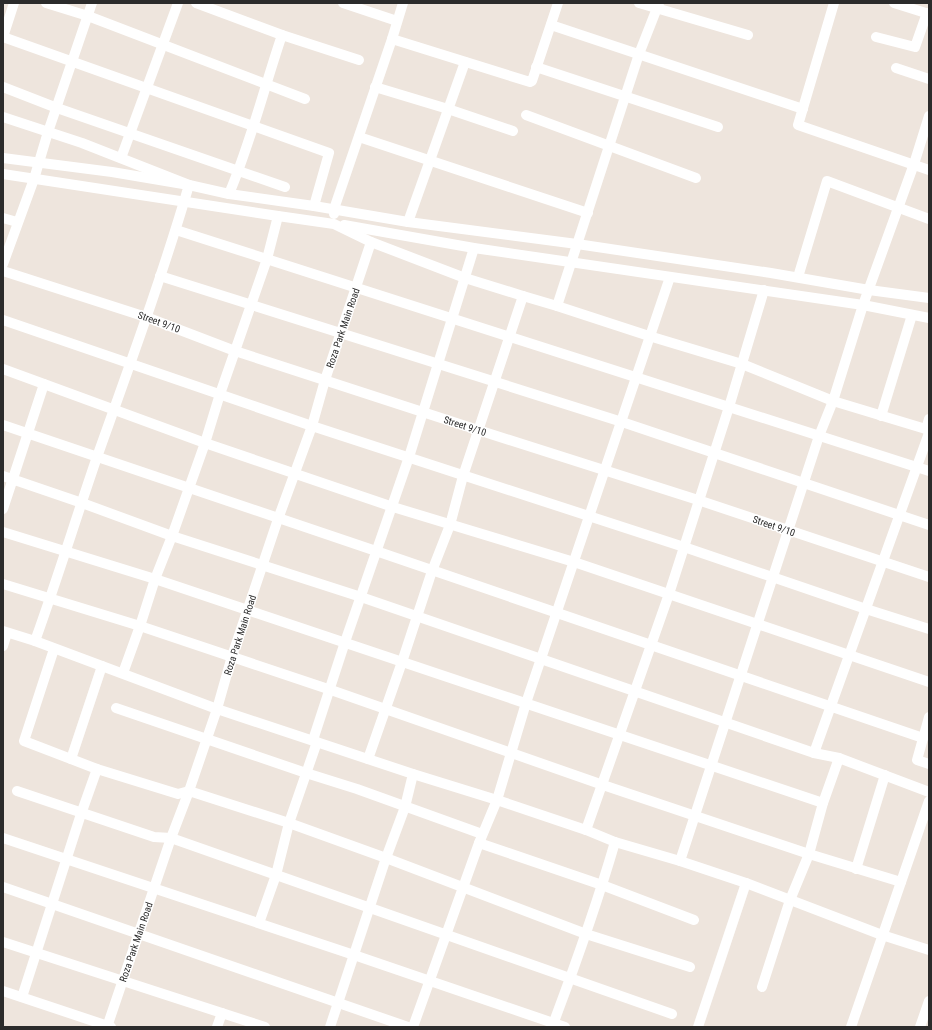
<svg xmlns="http://www.w3.org/2000/svg" width="932" height="1030" font-family="'Roboto Condensed',sans-serif">
<style>
.lines{fill:none;stroke-linecap:round;stroke-linejoin:round}
.street{stroke:#fff;stroke-width:10}
.labels{text-anchor:middle;dominant-baseline:central;stroke-width:3;stroke-linejoin:round;paint-order:stroke}
.street-label{font-size:10px;fill:#2b2b2b;stroke:#fff}
</style>
<rect width="100%" height="100%" fill="#eee5dd"/>
<g class="lines">
<!-- street -->
<g class="street">
<polyline points="46,3 88,16 305,99"/>
<path d="M 196,3 L 282,35 C 264,88 251,142 229,194"/>
<polyline points="343,3 397,21"/>
<polyline points="639,3 748,35"/>
<polyline points="834,3 798,125 929,170"/>
<polyline points="894,3 929,14"/>
<polyline points="551,25 803,109"/>
<polyline points="282,35 359,60"/>
<polyline points="3,37 329,153 314,206"/>
<polyline points="3,37 14,3"/>
<polyline points="876,37 915,47 927,13"/>
<polyline points="392,39 530,82 532,81 558,3"/>
<polyline points="536,67 718,127"/>
<polyline points="896,68 929,79"/>
<polyline points="3,87 57,108 285,187"/>
<polyline points="375,87 448,109 513,131"/>
<polyline points="526,115 696,178"/>
<path d="M 3,117 L 82,143 L 189,185 C 162,277 129,367 97,457 C 76,518 57,580 35,641"/>
<polyline points="359,137 588,213"/>
<polyline points="3,158 112,172 189,185 229,194 314,206 408,222 577,244 771,273 869,290 929,298"/>
<polyline points="121,158 178,3"/>
<polyline points="3,174 278,216 334,224 371,242 465,278 523,296 557,306 649,336 742,364 833,401 929,430"/>
<polyline points="334,214 334,209 392,39 403,3"/>
<polyline points="3,218 17,222"/>
<polyline points="408,222 465,62"/>
<polyline points="344,225 474,248 863,305 929,318"/>
<polyline points="176,230 929,471"/>
<polyline points="3,264 34,179 48,132 92,3"/>
<polyline points="3,271 146,317 235,351 478,430 698,500 929,577"/>
<polyline points="160,276 622,422 929,525"/>
<polyline points="798,277 827,181 929,219"/>
<polyline points="557,306 639,54 659,3"/>
<polyline points="3,320 312,426 684,547 866,609 929,629"/>
<polyline points="3,369 205,443 393,507 574,562 929,682"/>
<polyline points="881,416 912,315"/>
<polyline points="3,425 376,551 923,738"/>
<polyline points="926,429 929,419"/>
<polyline points="3,476 82,503 172,536 361,597 814,753 839,758 929,792"/>
<polyline points="3,509 44,384"/>
<polyline points="3,532 155,579 823,803"/>
<polyline points="3,584 140,626 331,690 603,785 809,854 901,882"/>
<polyline points="3,631 35,641 217,709 413,774 497,800 586,830 615,842 680,861 746,883 882,935 929,950"/>
<polyline points="3,646 7,633"/>
<polyline points="54,649 24,741 97,769 178,794 189,791 289,823 386,858 586,934 690,967"/>
<polyline points="123,673 140,626 155,579 172,536 205,443 220,394 267,259 278,216"/>
<polyline points="116,708 306,773 357,789 482,834"/>
<polyline points="929,717 917,760 929,764"/>
<polyline points="313,740 345,642 409,457 474,248"/>
<polyline points="814,753 929,433"/>
<polyline points="71,759 102,666"/>
<polyline points="368,759 402,662 432,571 450,525 463,476 523,296"/>
<polyline points="17,791 154,837 171,838 672,1014"/>
<polyline points="586,830 669,594 729,407 764,290"/>
<polyline points="3,838 354,955 565,1027"/>
<polyline points="479,843 602,885 694,920"/>
<polyline points="680,861 819,436 833,401 863,305 914,164 929,116"/>
<polyline points="856,869 885,775"/>
<polyline points="3,887 408,1027"/>
<polyline points="259,923 276,875 289,823 317,742"/>
<polyline points="3,942 265,1027"/>
<polyline points="762,987 790,900 809,854 823,803 839,758"/>
<polyline points="3,991 111,1027"/>
<polyline points="22,997 81,814 97,769"/>
<polyline points="107,1027 171,838 189,791 217,709 232,656 278,519 312,426 325,380 371,242"/>
<polyline points="217,1027 222,1013"/>
<polyline points="330,1027 386,858 405,807 413,774"/>
<polyline points="413,1027 479,843 497,800 526,703 670,277"/>
<path d="M 552,1027 C 575,966 597,904 615,842"/>
<polyline points="698,1027 746,883"/>
<polyline points="851,1027 929,801"/>
<polyline points="920,1027 929,1001"/>
</g>
</g>
<g class="labels">
<!-- street labels -->
<g class="street-label">
<text transform="translate(159 322) rotate(20)">Street 9/10</text>
<text transform="translate(343 328) rotate(-71)">Roza Park Main Road</text>
<text transform="translate(465 426) rotate(18)">Street 9/10</text>
<text transform="translate(774 526) rotate(19)">Street 9/10</text>
<text transform="translate(240 635) rotate(-72)">Roza Park Main Road</text>
<text transform="translate(136 942) rotate(-71)">Roza Park Main Road</text>
</g>
</g>
<!-- border -->
<rect width="932" height="1030" fill="none" stroke="#2b2b2b" stroke-width="8"/>
</svg>
